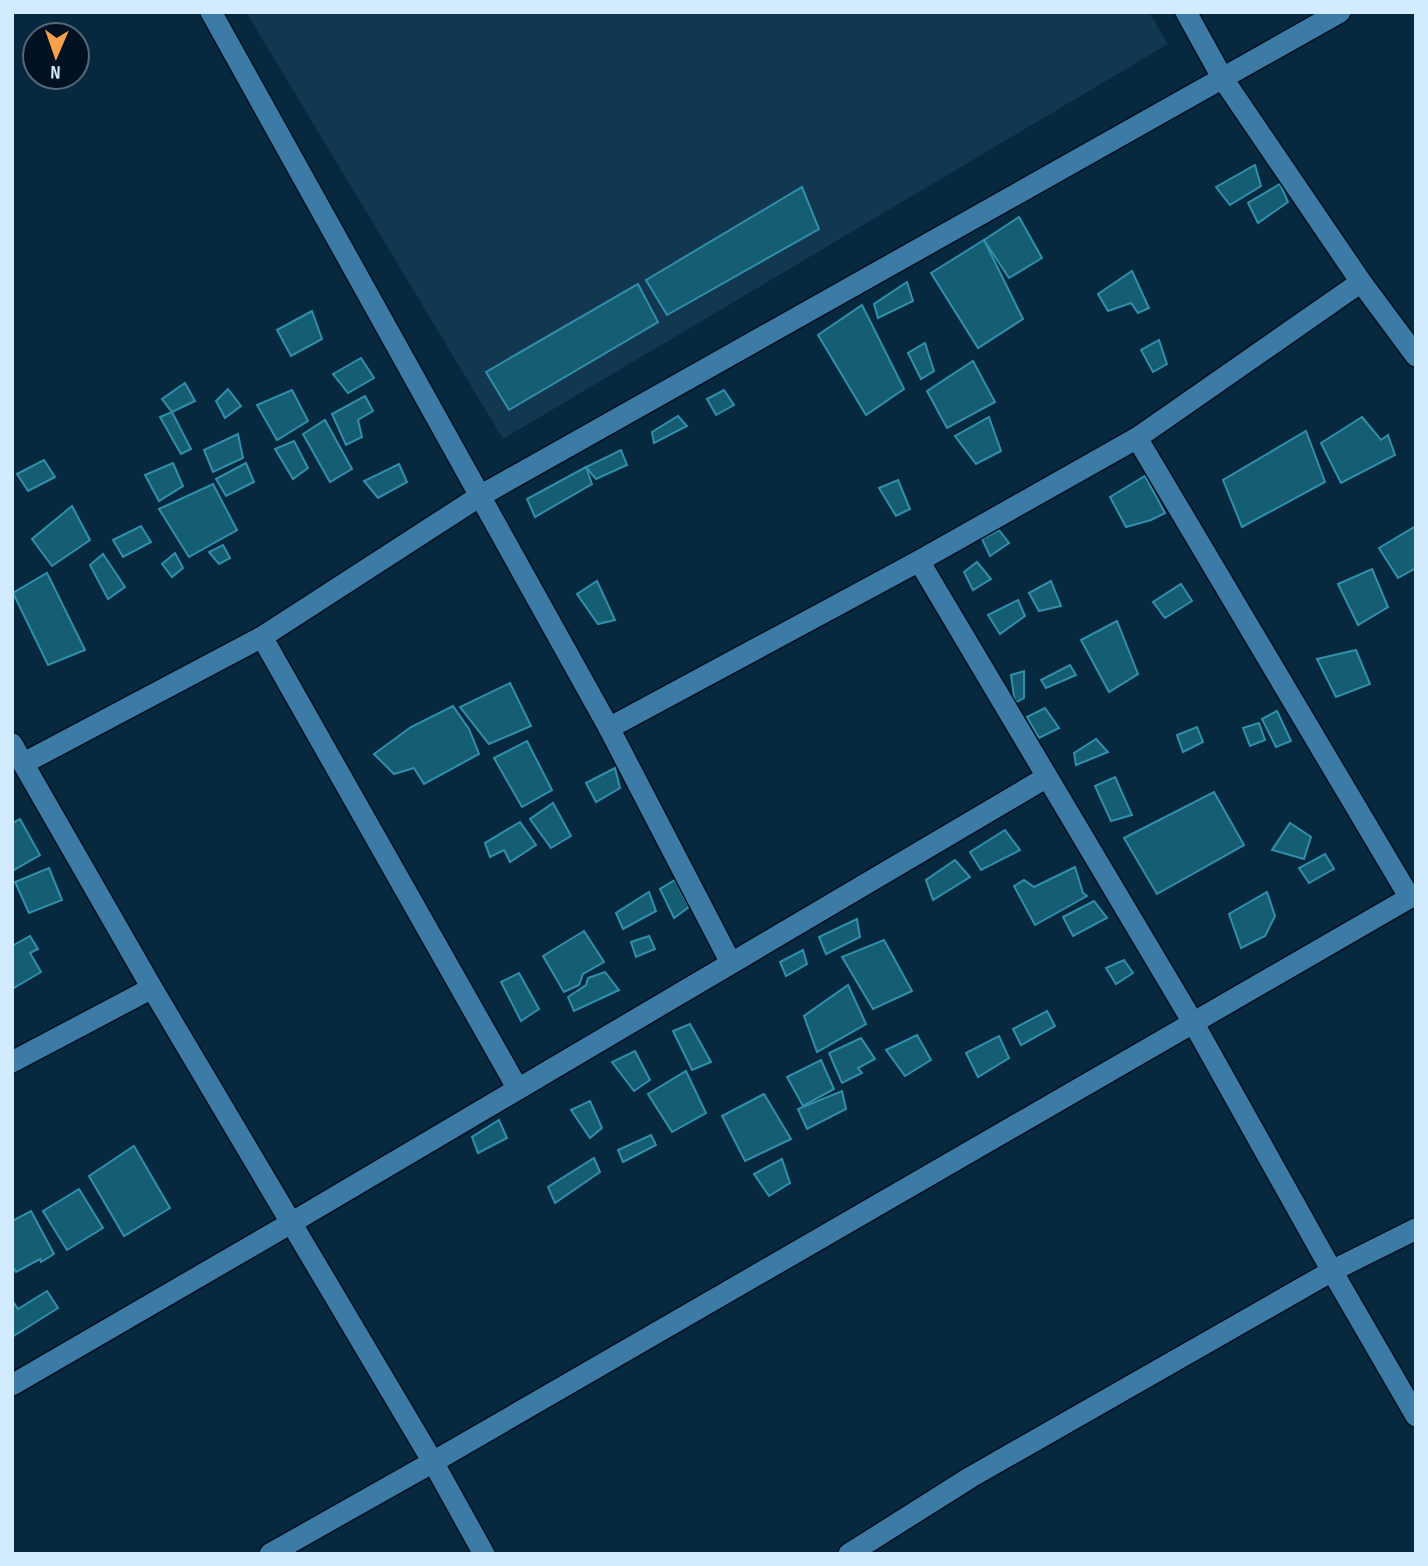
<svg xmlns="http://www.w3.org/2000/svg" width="1428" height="1566" font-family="'Sofia Sans Condensed',sans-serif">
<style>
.built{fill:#113751}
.building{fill:#145d72;stroke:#338eaa;stroke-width:2}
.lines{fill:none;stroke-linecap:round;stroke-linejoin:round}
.minor-casing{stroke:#01111f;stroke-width:24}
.minor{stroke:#3d7ba7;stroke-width:21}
</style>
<rect width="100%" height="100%" fill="#072940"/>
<!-- built -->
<polygon class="built" points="246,12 1149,12 1168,44 503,439"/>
<!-- building -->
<g class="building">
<polygon points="1255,165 1261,186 1230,205 1216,187"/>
<polygon points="1280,184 1288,202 1258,223 1248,203"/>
<polygon points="802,187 819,229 667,315 646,280"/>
<polygon points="1019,217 1042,258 1009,278 984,240"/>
<polygon points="984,240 1023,319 978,348 931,273"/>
<polygon points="1132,271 1149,308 1138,313 1131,303 1108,311 1098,294"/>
<polygon points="907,282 913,301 878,318 874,304"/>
<polygon points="638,284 658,322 509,410 486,372"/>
<polygon points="862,305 904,389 866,415 818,335"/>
<polygon points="312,311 322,339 291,356 277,330"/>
<polygon points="1159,340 1167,364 1153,372 1141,350"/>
<polygon points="925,343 934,371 921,379 908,353"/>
<polygon points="361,358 374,378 348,393 333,374"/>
<polygon points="973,361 995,402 947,428 927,391"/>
<polygon points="185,383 195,401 172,412 162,399"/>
<polygon points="228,389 241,406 225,418 216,401"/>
<polygon points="292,390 308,421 277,440 257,405"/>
<polygon points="724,390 734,405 716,415 707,399"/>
<polygon points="365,396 373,411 358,420 362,437 346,445 332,414"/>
<polygon points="172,412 191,449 181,454 160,417"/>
<polygon points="678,416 687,426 654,443 652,432"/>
<polygon points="989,417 1001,451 976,464 955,436"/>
<polygon points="1362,417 1381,440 1388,435 1395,455 1341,483 1321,443"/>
<polygon points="325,420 352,469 330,482 303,434"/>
<polygon points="1306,431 1325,482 1242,527 1223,480"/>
<polygon points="238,434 243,458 213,472 204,450"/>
<polygon points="294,441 308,468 293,479 275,449"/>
<polygon points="621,450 627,465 596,479 586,467"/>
<polygon points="44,460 55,477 28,491 17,474"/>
<polygon points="173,463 183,486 159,501 145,475"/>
<polygon points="246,463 254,482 226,496 216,479"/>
<polygon points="399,464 407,482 378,498 364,481"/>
<polygon points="586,467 592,484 535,517 527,499"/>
<polygon points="1145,476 1165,513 1151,520 1126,527 1110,497"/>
<polygon points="898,480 910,509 896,516 879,488"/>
<polygon points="213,484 237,530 189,557 159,509"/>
<polygon points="72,506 90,540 52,566 32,539"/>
<polygon points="141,526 151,542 123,557 113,540"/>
<polygon points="1416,526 1416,568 1398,578 1379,548"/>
<polygon points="999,530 1009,543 990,556 982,539"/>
<polygon points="223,545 230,558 219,564 209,552"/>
<polygon points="175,553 183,568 172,577 162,564"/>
<polygon points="103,554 125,587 108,599 90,565"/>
<polygon points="977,562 991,579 973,590 964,572"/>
<polygon points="1372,569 1388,607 1358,625 1338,584"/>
<polygon points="47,573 85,650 48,665 13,593"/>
<polygon points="597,581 615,620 598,624 577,594"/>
<polygon points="1051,581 1061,606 1039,611 1029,593"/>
<polygon points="1181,584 1192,601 1165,618 1153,602"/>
<polygon points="1018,600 1025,616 1000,634 988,615"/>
<polygon points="1117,621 1138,674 1109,692 1081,640"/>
<polygon points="1356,650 1370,684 1336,697 1317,659"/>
<polygon points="1070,665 1076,675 1046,688 1041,680"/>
<polygon points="1024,671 1024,698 1015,703 1011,675"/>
<polygon points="510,683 531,726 489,744 460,707"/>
<polygon points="453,706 469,729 479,754 424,784 414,768 394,774 374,754 411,727"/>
<polygon points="1045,708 1059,728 1039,738 1027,717"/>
<polygon points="1277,711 1291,741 1276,747 1262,719"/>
<polygon points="1259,723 1265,740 1250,746 1243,728"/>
<polygon points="1197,727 1203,742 1183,752 1177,735"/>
<polygon points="1096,739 1108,752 1076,765 1074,753"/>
<polygon points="527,741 552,790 522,807 494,758"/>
<polygon points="615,768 620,788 596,802 586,783"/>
<polygon points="1115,777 1132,815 1111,821 1095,786"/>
<polygon points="1214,792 1244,845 1157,894 1124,838"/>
<polygon points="553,803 571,836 551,848 530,819"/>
<polygon points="20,819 40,855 12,871 12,823"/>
<polygon points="520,822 536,845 510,862 504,850 490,857 485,843"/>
<polygon points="1290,823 1311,837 1304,859 1272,850"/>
<polygon points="1005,830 1020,850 981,870 970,852"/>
<polygon points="1325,854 1334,869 1309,883 1299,868"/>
<polygon points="955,860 970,877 933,900 926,880"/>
<polygon points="1075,867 1083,893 1087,896 1035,925 1014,886 1024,880 1034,887"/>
<polygon points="49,868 62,900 29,913 15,882"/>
<polygon points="675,880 689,907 674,918 660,889"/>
<polygon points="649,892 656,911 623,929 616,913"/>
<polygon points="1267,892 1275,916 1265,936 1241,948 1229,914"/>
<polygon points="1094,901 1107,918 1073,936 1063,917"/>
<polygon points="857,919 860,937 826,954 819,937"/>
<polygon points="584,931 604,962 583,974 579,985 564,992 543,956"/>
<polygon points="30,936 38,949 30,953 41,972 12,989 12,946"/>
<polygon points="649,936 655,949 636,957 631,942"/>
<polygon points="884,940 912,991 873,1009 842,957"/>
<polygon points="803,950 807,964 786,976 780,962"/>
<polygon points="1124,960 1133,973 1116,984 1106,968"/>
<polygon points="605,972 619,990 574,1011 568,997 586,985 588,978"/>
<polygon points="519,973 539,1009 521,1021 501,982"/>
<polygon points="848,985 866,1024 817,1052 804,1016"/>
<polygon points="1047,1011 1055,1026 1021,1045 1013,1029"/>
<polygon points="690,1024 711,1062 692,1070 673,1031"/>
<polygon points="917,1035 931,1060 905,1076 886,1050"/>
<polygon points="999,1036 1009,1058 978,1077 966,1053"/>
<polygon points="861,1038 875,1059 858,1068 862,1073 842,1083 829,1053"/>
<polygon points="635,1051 650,1080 634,1091 612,1062"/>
<polygon points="821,1060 834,1089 803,1106 787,1077"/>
<polygon points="686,1071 706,1113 672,1132 648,1094"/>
<polygon points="842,1091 846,1109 807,1129 798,1109"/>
<polygon points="764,1094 791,1139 745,1161 722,1116"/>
<polygon points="590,1101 602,1128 590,1138 571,1110"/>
<polygon points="499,1120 507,1138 478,1153 472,1137"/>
<polygon points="651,1135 656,1145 623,1162 618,1150"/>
<polygon points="134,1146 170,1208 124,1236 89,1176"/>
<polygon points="594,1158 600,1172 555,1203 548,1187"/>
<polygon points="782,1159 790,1183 769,1196 754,1174"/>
<polygon points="79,1189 103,1228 67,1250 43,1211"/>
<polygon points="31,1211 54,1254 41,1262 40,1259 16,1272 12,1266 12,1221"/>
<polygon points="47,1291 58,1308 12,1337 12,1300 18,1309"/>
</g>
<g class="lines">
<!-- minor casing -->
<g class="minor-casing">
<g id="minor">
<polyline points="211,12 609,728 731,963"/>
<polyline points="1186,12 1223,79 1361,282 1416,356"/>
<polyline points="1137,438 1410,898"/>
<polyline points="919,561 1194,1024 1332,1271 1416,1416"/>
<polyline points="262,637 518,1089"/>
<polyline points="609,728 919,561 1137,438 1361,282"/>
<polyline points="12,744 152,988 433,1462 484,1554"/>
<polyline points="24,763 262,637 480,496 1340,12"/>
<polyline points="12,1062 152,988"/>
<polyline points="12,1385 291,1223 1047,777"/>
<polyline points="270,1554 433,1462 1416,894"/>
<polyline points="849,1554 971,1477 1332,1271 1416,1229"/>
</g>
</g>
<!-- minor -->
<use href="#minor" class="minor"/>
</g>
<!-- border -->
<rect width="1428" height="1566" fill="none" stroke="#d2ebff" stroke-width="28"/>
<!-- north arrow -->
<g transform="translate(56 56) rotate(182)"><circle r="33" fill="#001122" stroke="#54687a" stroke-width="2"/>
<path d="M0-5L12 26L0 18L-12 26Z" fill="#f8a14a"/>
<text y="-10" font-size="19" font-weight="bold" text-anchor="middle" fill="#d2ebff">N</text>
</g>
</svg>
